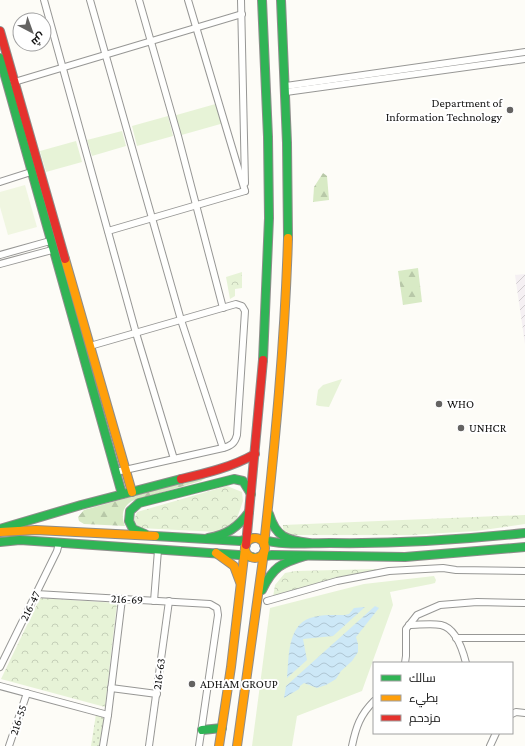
<svg xmlns="http://www.w3.org/2000/svg" width="525" height="746" font-family="'Crimson Pro',Cairo,serif">
<style>
.industrial{fill:url(#industrial-furrows)}
.grass{fill:#e7f3d7}
.forest{fill:url(#forest-firs)}
.park{fill:url(#park-crowns)}
.garden{fill:url(#garden-dots)}
.pitch{fill:#f0f6e1}
.water{fill:url(#water-waves)}
.lines{fill:none;stroke-linecap:round;stroke-linejoin:round}
.street-casing{stroke:#979795;stroke-width:8}
.fast-casing{stroke:#8e8d8b;stroke-width:10}
.slow-casing{stroke:#8e8d8b;stroke-width:10}
.jam-casing{stroke:#8e8d8b;stroke-width:10}
.street{stroke:#fffffe;stroke-width:6}
.fast{stroke:#30b455;stroke-width:8}
.slow{stroke:#ff9f0a;stroke-width:8}
.jam{stroke:#e5322d;stroke-width:8}
.poi-dot{fill:#646362;stroke:#fff;stroke-width:1.5}
.labels{text-anchor:middle;dominant-baseline:central;stroke-width:4;stroke-linejoin:round;paint-order:stroke}
.poi-label{font-size:12px;fill:#111;stroke:#fff;text-anchor:start}
.street-label{font-size:12px;fill:#111;stroke:#fff}
</style>
<defs>
<pattern id="industrial-furrows" width="10" height="10" patternUnits="userSpaceOnUse"><rect width="10" height="10" fill="#f5f0f3"/><path d="M-1 1l2-2M0 10L10 0M9 11l2-2" fill="none" stroke="#d1cdcf"/></pattern>
<pattern id="forest-firs" width="22" height="20" patternUnits="userSpaceOnUse"><rect width="22" height="20" fill="#d8eac5"/><path d="M5 1l3.5 6h-7zM16 11l3.5 6h-7z" fill="#b8c8a8"/></pattern>
<pattern id="park-crowns" width="20" height="18" patternUnits="userSpaceOnUse"><rect width="20" height="18" fill="#e7f3d7"/><path d="M2 6a3 3 0 1 1 6 0M12 15a3 3 0 1 1 6 0" fill="none" stroke="#c5cfb8"/></pattern>
<pattern id="garden-dots" width="8" height="8" patternUnits="userSpaceOnUse"><rect width="8" height="8" fill="#e7f3d7"/><path d="M2 2h.1M6 6h.1" fill="none" stroke="#c5cfb8" stroke-width="1.8" stroke-linecap="round"/></pattern>
<pattern id="water-waves" width="16" height="10" patternUnits="userSpaceOnUse"><rect width="16" height="10" fill="#cde8f7"/><path d="M0 5q4-4 8 0t8 0" fill="none" stroke="#afc6d3"/></pattern>
</defs>
<rect width="100%" height="100%" fill="#fdfcf7"/>
<!-- industrial -->
<polygon class="industrial" points="525,274 525,344 515,275"/>
<!-- grass -->
<g class="grass">
<polygon points="219,103 224,123 178,136 173,116"/>
<polygon points="168,116 173,136 137,146 132,126"/>
<polygon points="122,131 126,146 92,156 87,140"/>
<polygon points="76,141 82,162 46,172 40,151"/>
<polygon points="342,379 329,407 319,406 316,405 318,390 323,385"/>
<polygon points="434,576 436,580 435,583 431,584 390,592 393,605 362,691 297,716 292,746 252,746 270,608 364,584"/>
</g>
<!-- forest -->
<g class="forest">
<polygon points="323,173 327,176 329,200 313,202 314,187"/>
<polygon points="418,268 422,302 403,305 398,271"/>
<path d="M 212,474 L 201,481 L 132,501 C 122,507 121,516 125,526 L 84,524 L 79,521 L 78,517 L 84,510 Z"/>
</g>
<!-- park -->
<g class="park">
<polygon points="242,272 242,288 235,289 235,296 230,299 226,277"/>
<polygon points="227,486 242,492 243,501 235,524 218,532 139,528 134,520 137,512"/>
<path d="M 525,515 L 525,524 L 476,531 L 410,535 L 295,535 C 289,534 282,533 283,525 Z"/>
<polygon points="377,569 376,573 320,582 289,594 273,597 275,585 285,573 295,571"/>
<polygon points="40,598 117,603 105,707 1,679"/>
</g>
<!-- garden -->
<polygon class="garden" points="96,714 104,718 99,746 91,746"/>
<!-- pitch -->
<polygon class="pitch" points="25,185 37,227 8,235 0,207 0,192"/>
<!-- water -->
<g class="water">
<polygon points="375,606 379,608 356,637 358,644 358,652 352,661 341,671 336,679 326,685 317,688 304,683 300,686 299,689 284,698 286,686"/>
<path d="M 365,607 L 333,636 L 303,639 L 307,660 L 287,678 C 289,658 287,626 310,618 C 321,614 334,615 345,615 L 349,614 L 354,608 Z"/>
</g>
<g class="lines">
<!-- street casing -->
<g class="street-casing">
<g id="street">
<polyline points="44,0 136,333 174,459"/>
<polyline points="90,0 181,320 223,448"/>
<polyline points="139,0 178,136 223,308"/>
<polyline points="188,0 245,191"/>
<polyline points="241,0 245,183"/>
<polyline points="11,83 242,14"/>
<polyline points="286,86 525,52"/>
<polyline points="286,92 525,59"/>
<polyline points="0,182 31,172"/>
<polyline points="108,231 245,191"/>
<polyline points="0,255 50,241"/>
<polyline points="0,264 52,250"/>
<path d="M 90,346 L 236,304 L 242,306 L 245,311 L 237,435 C 235,443 231,446 223,448 L 116,472"/>
<polyline points="36,594 210,604 217,608 218,615 199,746"/>
<polyline points="154,601 158,550"/>
<polyline points="267,601 337,581 389,571 443,568 456,570 525,571"/>
<path d="M 409,625 C 419,625 431,623 441,625 C 456,628 463,651 466,663"/>
<polyline points="456,638 525,638"/>
<polyline points="405,663 406,656 406,629 417,615 440,605 477,602 525,603"/>
<polyline points="0,667 57,551 59,543"/>
<polyline points="0,686 108,715"/>
<polyline points="111,688 157,694"/>
<polyline points="512,714 516,712 525,713"/>
<polyline points="9,746 27,693"/>
<polyline points="103,746 108,715 122,599"/>
<polyline points="149,746 169,601"/>
<path d="M 352,746 C 356,727 360,715 374,701"/>
<polyline points="490,746 496,733"/>
</g>
</g>
<!-- fast casing -->
<g class="fast-casing">
<g id="fast">
<polyline points="262,0 268,137 269,218 263,360"/>
<polyline points="281,0 287,143 288,238"/>
<polyline points="0,58 122,494"/>
<path d="M 269,514 C 276,537 286,540 309,543"/>
<polyline points="0,529 81,505 181,479"/>
<polyline points="145,534 133,529 129,521 130,511 139,503 234,479 243,481 251,494"/>
<polyline points="155,536 240,541 254,538"/>
<path d="M 208,538 C 227,535 238,527 249,512"/>
<path d="M 260,539 C 283,546 306,543 330,543 C 395,544 460,540 525,533"/>
<polyline points="0,542 20,540 239,555 252,557"/>
<polyline points="259,557 272,555 405,557 525,547"/>
<path d="M 262,590 C 273,567 281,563 305,556"/>
<polyline points="202,730 222,728"/>
</g>
</g>
<!-- slow casing -->
<g class="slow-casing">
<g id="slow">
<polyline points="65,259 132,492"/>
<polyline points="0,532 36,530 155,536"/>
<circle cx="255" cy="548" r="10"/>
<path d="M 264,545 C 275,443 285,341 288,238"/>
<polyline points="216,553 234,566 240,582"/>
<polyline points="219,746 231,667 245,548"/>
<polyline points="237,746 264,552"/>
</g>
</g>
<!-- jam casing -->
<g class="jam-casing">
<g id="jam">
<polyline points="0,31 65,259"/>
<path d="M 181,479 C 207,473 232,467 255,454"/>
<polyline points="246,545 263,360"/>
</g>
</g>
<!-- street -->
<use href="#street" class="street"/>
<!-- fast -->
<use href="#fast" class="fast"/>
<!-- slow -->
<use href="#slow" class="slow"/>
<!-- jam -->
<use href="#jam" class="jam"/>
</g>
<!-- markers -->
<g class="poi-dot">
<circle cx="510" cy="110" r="4"/>
<circle cx="439" cy="404" r="4"/>
<circle cx="461" cy="428" r="4"/>
<circle cx="192" cy="684" r="4"/>
</g>
<g class="labels">
<!-- poi labels -->
<g class="poi-label">
<text x="502" y="103" text-anchor="end">Department of<tspan x="502" dy="14">Information Technology</tspan></text>
<text x="447" y="404">WHO</text>
<text x="469" y="428">UNHCR</text>
<text x="200" y="684">ADHAM GROUP</text>
</g>
<!-- street labels -->
<g class="street-label">
<text transform="translate(127 599) rotate(3)">216-69</text>
<text transform="translate(30 606) rotate(-64)">216-47</text>
<text transform="translate(159 674) rotate(-82)">216-63</text>
<text transform="translate(18 720) rotate(-72)">216-55</text>
</g>
</g>
<!-- legend -->
<rect x="373" y="662" width="140" height="72" fill="#ffffff" stroke="#a0a0a0"/>
<rect x="381" y="675" width="20" height="6" fill="#30b455" stroke="#a0a0a0"/>
<text x="409" y="682" font-size="12" fill="#111111">سالك</text>
<rect x="381" y="695" width="20" height="6" fill="#ff9f0a" stroke="#a0a0a0"/>
<text x="409" y="702" font-size="12" fill="#111111">بطيء</text>
<rect x="381" y="715" width="20" height="6" fill="#e5322d" stroke="#a0a0a0"/>
<text x="409" y="722" font-size="12" fill="#111111">مزدحم</text>
<!-- north arrow -->
<g transform="translate(32 32) rotate(139)"><circle r="19" fill="#ffffff" stroke="#a0a0a0"/>
<path d="M0-3L7 15L0 10L-7 15Z" fill="#646362"/>
<text y="-6" font-size="11" font-weight="bold" text-anchor="middle" fill="#111111">ش</text>
</g>
</svg>
